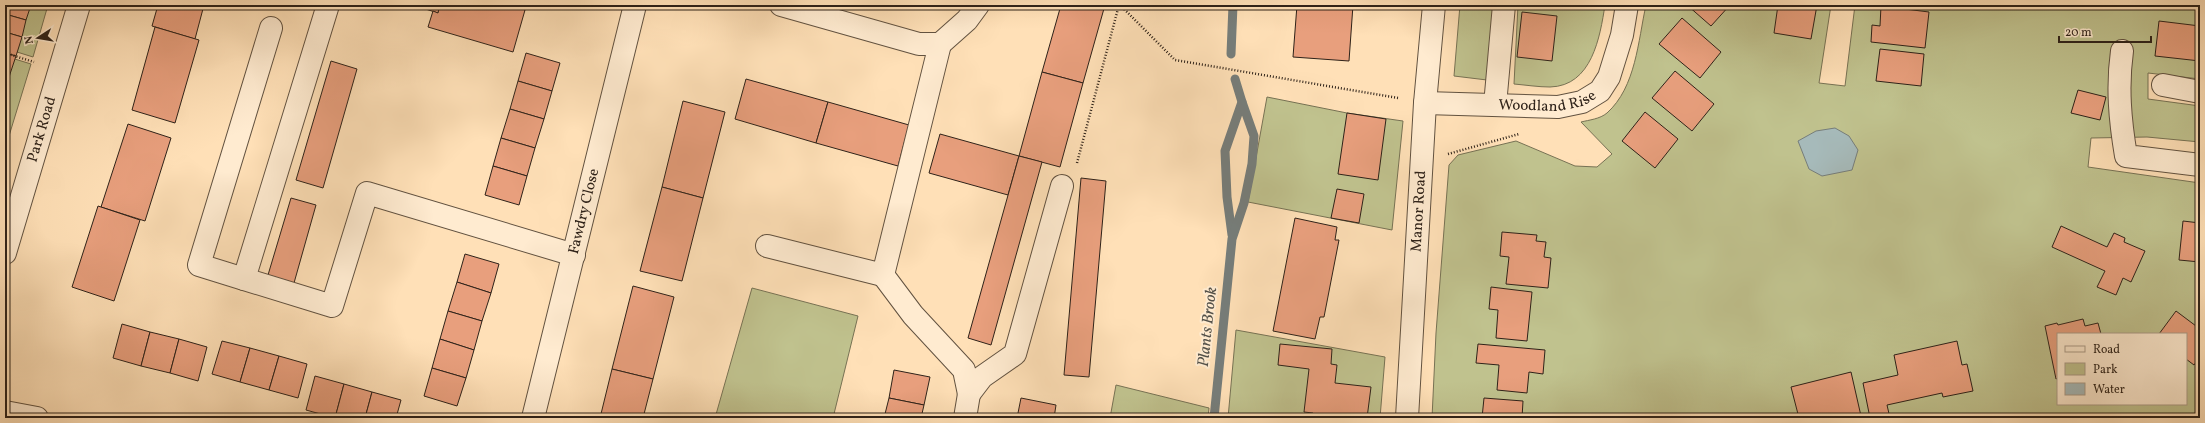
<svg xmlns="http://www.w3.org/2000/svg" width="2205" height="423" font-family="Vollkorn,serif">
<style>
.green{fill:#c0c28e;stroke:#777254;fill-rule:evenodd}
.water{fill:#a6baba;stroke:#767d7a}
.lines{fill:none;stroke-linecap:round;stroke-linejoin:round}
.stream{stroke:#767d7a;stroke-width:9}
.building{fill:#e89f7d;stroke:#2e2219}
.minor-casing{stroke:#625240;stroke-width:24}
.path{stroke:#2e2219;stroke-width:2.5;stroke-dasharray:1 2;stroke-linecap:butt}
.minor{stroke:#ffebd0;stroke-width:22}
.labels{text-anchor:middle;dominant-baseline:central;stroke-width:4;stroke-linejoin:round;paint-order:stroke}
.street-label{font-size:15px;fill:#2e2219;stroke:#ffebd0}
.water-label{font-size:16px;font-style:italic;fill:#525049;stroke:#ffebd0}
</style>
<rect width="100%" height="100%" fill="#ffe0b7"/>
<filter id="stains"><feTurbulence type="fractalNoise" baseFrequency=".005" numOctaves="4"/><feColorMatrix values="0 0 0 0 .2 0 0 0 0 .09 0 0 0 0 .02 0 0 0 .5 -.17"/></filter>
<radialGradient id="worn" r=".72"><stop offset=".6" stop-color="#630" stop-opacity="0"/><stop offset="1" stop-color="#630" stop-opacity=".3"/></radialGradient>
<!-- green -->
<g class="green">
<polygon points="5,5 48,5 33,57 17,52"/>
<polygon points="1460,5 1493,5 1487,80 1454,76"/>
<path d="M 1518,5 L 1605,5 C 1600,37 1592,86 1550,87 C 1538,87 1526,85 1514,84 Z"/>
<path d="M 1646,5 L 1831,5 L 1819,83 L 1845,86 L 1855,5 L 2200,5 L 2200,79 L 2148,73 L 2148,99 L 2200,106 L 2200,142 L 2147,137 L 2091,138 L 2088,167 L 2200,183 L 2200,418 L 1432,418 L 1436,333 L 1449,165 L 1458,155 L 1516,141 L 1575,166 L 1597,167 L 1612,154 L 1581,122 C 1589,120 1600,119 1607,113 C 1636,87 1638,41 1646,5 ZM 2058,334 L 2186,334 L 2186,404 L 2058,404 Z"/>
<polygon points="5,56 31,64 5,149"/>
<polygon points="1267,97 1347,113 1403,121 1392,230 1248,202"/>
<polygon points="752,288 858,316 833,418 715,418"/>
<polygon points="1236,330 1385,357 1380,418 1228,418"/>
<polygon points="1116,385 1209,408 1208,418 1110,418"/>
</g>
<!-- water -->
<polygon class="water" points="1835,128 1849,136 1858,150 1852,170 1822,176 1809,169 1798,141 1816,131"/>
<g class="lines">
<!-- stream -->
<g class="stream">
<polyline points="1231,54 1233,5"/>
<polyline points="1232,235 1227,197 1225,151 1242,102 1235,79"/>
<polyline points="1214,418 1232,239 1244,203 1252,164 1254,136 1242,102"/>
</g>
</g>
<!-- building -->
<g class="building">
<polygon points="5,5 31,5 26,20 5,14"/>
<polygon points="158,5 204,5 195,39 152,26"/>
<polygon points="413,5 440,5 438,13"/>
<polygon points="440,5 510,5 525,10 513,52 428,27 433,11 438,13"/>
<polygon points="1061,5 1105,5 1083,83 1042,72"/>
<polygon points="1297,5 1353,5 1349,61 1293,57"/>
<polygon points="1687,5 1730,5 1711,26"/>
<polygon points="1778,5 1817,5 1811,39 1774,33"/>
<polygon points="1881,6 1929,12 1925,48 1871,42 1872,25 1880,26"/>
<polygon points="1522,12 1557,16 1552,61 1517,57"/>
<polygon points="5,14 26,20 22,37 5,32"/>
<polygon points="1682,18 1721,52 1700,78 1659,44"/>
<polygon points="2159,21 2200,26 2200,61 2155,56"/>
<polygon points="155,27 199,40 175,123 132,110"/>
<polygon points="5,32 22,37 16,56 5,53"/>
<polygon points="1880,49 1924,54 1921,86 1876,81"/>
<polygon points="5,53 16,56 10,74 5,73"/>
<polygon points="526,53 560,63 552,91 518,81"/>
<polygon points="331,61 357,69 323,188 296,180"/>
<polygon points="1675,71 1714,104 1692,131 1652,98"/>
<polygon points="1042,72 1083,83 1060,167 1019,156"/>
<polygon points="5,73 10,74 5,92"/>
<polygon points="746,79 828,102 816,143 735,119"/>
<polygon points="518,81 552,91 544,119 510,109"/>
<polygon points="2078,90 2106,97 2100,120 2071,113"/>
<polygon points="683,101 725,112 703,198 662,187"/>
<polygon points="828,102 909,125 898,166 816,143"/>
<polygon points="510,109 544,119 535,148 501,138"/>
<polygon points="1645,112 1678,139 1655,168 1622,141"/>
<polygon points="1347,113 1386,119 1378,180 1338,174"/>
<polygon points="128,124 171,138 145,221 101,207"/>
<polygon points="940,134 1019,156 1008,195 929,173"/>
<polygon points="501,138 535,148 527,176 493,166"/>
<polygon points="1019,156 1042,162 991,345 968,338"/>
<polygon points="493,166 527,176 519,205 485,195"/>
<polygon points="1081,178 1106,181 1089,377 1064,375"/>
<polygon points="662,187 703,198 682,281 640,271"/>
<polygon points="1337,189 1364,194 1359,223 1331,218"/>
<polygon points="291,198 316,205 294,283 268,275"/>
<polygon points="98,206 140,220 114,301 72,287"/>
<polygon points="1295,218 1337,227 1335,240 1339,240 1324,317 1320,317 1315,339 1273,331"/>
<polygon points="2183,221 2200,223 2200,262 2179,260"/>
<polygon points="2061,226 2107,247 2114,233 2125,238 2124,242 2145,251 2131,282 2123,278 2116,295 2097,287 2105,271 2052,247"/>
<polygon points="1502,232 1537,235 1536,241 1546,242 1544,257 1551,258 1548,288 1506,284 1509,257 1500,256"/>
<polygon points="465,254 499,264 491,293 457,282"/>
<polygon points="457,282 491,293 482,321 448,311"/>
<polygon points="633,286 674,297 653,379 612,369"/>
<polygon points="1491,287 1532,292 1527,341 1496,338 1498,310 1489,309"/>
<polygon points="448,311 482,321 474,350 440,339"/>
<polygon points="2176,311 2200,329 2200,357 2194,365 2186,359 2186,334 2159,334"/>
<polygon points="2083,319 2085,326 2098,323 2101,334 2058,334 2058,378 2056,379 2045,326 2057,323 2058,325"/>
<polygon points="122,324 150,332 141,366 113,358"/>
<polygon points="150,332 179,339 170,373 141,366"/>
<polygon points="179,339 207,347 198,381 170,373"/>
<polygon points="440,339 474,350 466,378 432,368"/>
<polygon points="222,341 250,348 240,382 212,374"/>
<polygon points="1957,341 1962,365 1967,364 1973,391 1943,397 1942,393 1887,405 1890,418 1870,418 1863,383 1898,375 1894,355"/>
<polygon points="1280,344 1332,349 1331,364 1337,365 1335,383 1371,387 1367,418 1312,418 1313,413 1304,412 1309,369 1278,365"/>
<polygon points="1478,344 1545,350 1543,374 1529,372 1527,393 1497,390 1499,365 1476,363"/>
<polygon points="250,348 279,356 269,390 240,382"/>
<polygon points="279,356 307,364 298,398 269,390"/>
<polygon points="432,368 466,378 457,406 424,396"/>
<polygon points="612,369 653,379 643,418 600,418"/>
<polygon points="894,370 930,377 924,405 889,398"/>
<polygon points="1851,372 1861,416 1850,418 1799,418 1791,387"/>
<polygon points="315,376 344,384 335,418 306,410"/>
<polygon points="344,384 372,392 365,418 335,418"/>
<polygon points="372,392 401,400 396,418 365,418"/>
<polygon points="889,398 924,405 921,418 884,418"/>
<polygon points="1021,398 1056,405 1054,418 1017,418"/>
<polygon points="1484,398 1523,401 1522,418 1482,418"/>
</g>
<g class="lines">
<!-- minor casing -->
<g class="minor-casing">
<g id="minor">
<polyline points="328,5 244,279 332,306 367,193 574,255"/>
<polyline points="781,5 919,44 940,44 967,20 978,5"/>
<polyline points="940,44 883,275 913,315 964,370 969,394 982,377 1015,354 1062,186"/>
<path d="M 2122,51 C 2117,87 2120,120 2126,156 L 2200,165"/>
<polyline points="2163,85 2200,92"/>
<path id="s1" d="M 1425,103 L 1558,107 L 1582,102 L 1600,91 L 1609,77 L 1622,35 L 1627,5"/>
<polyline points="1495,105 1504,5"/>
<polyline points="767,246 883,275"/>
<path id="s2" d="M 5,253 L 79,5"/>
<polyline points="244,279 199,265 271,28"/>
<polyline points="5,412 37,418"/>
<path id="s3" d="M 533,418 L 635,5"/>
<polyline points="965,418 969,394"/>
<path id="s4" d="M 1407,418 L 1425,103 L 1434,5"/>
</g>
</g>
<!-- path -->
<g class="path">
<polyline points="1120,5 1175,60 1398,98"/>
<polyline points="5,53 34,62"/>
<polyline points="1448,154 1519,134"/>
<polyline points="1077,163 1119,5"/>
</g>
<!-- minor -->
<use href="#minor" class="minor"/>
</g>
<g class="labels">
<!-- street labels -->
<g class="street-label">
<text stroke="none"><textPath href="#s1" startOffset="123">Woodland Rise</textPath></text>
<text stroke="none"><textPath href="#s2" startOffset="129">Park Road</textPath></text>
<text stroke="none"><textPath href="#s4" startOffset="207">Manor Road</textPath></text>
<text stroke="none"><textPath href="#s3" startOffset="213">Fawdry Close</textPath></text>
</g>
<!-- water labels -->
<g class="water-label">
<text transform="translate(1208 327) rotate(-84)">Plants Brook</text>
</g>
</g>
<!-- margin -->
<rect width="2205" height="423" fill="none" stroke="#ffe0b7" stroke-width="20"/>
<rect x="6" y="6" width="2193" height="411" fill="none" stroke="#2e2219" stroke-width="2"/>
<rect x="10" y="10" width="2185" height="403" fill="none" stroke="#2e2219"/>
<!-- legend -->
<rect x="2057" y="333" width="130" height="72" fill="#ffebd0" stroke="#ab9b87"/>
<rect x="2065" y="346" width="20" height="6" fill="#ffebd0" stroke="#ab9b87"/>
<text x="2093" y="353" font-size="12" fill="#2e2219">Road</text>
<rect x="2065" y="363" width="20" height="12" fill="#c0c28e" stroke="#ab9b87"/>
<text x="2093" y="373" font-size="12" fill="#2e2219">Park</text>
<rect x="2065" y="383" width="20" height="12" fill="#a6baba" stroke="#ab9b87"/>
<text x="2093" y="393" font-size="12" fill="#2e2219">Water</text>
<!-- north arrow -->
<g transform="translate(38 38) rotate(258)" stroke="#ffebd0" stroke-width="3" paint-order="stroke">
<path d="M0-3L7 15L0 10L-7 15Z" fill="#2e2219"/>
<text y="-6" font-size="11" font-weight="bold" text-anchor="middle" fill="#2e2219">N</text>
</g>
<!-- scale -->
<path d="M2059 36v6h92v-6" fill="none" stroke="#2e2219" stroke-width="2"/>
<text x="2065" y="36" font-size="12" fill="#2e2219" stroke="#ffebd0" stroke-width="3" paint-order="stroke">20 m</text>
<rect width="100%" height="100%" filter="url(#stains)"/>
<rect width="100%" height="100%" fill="url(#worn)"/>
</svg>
